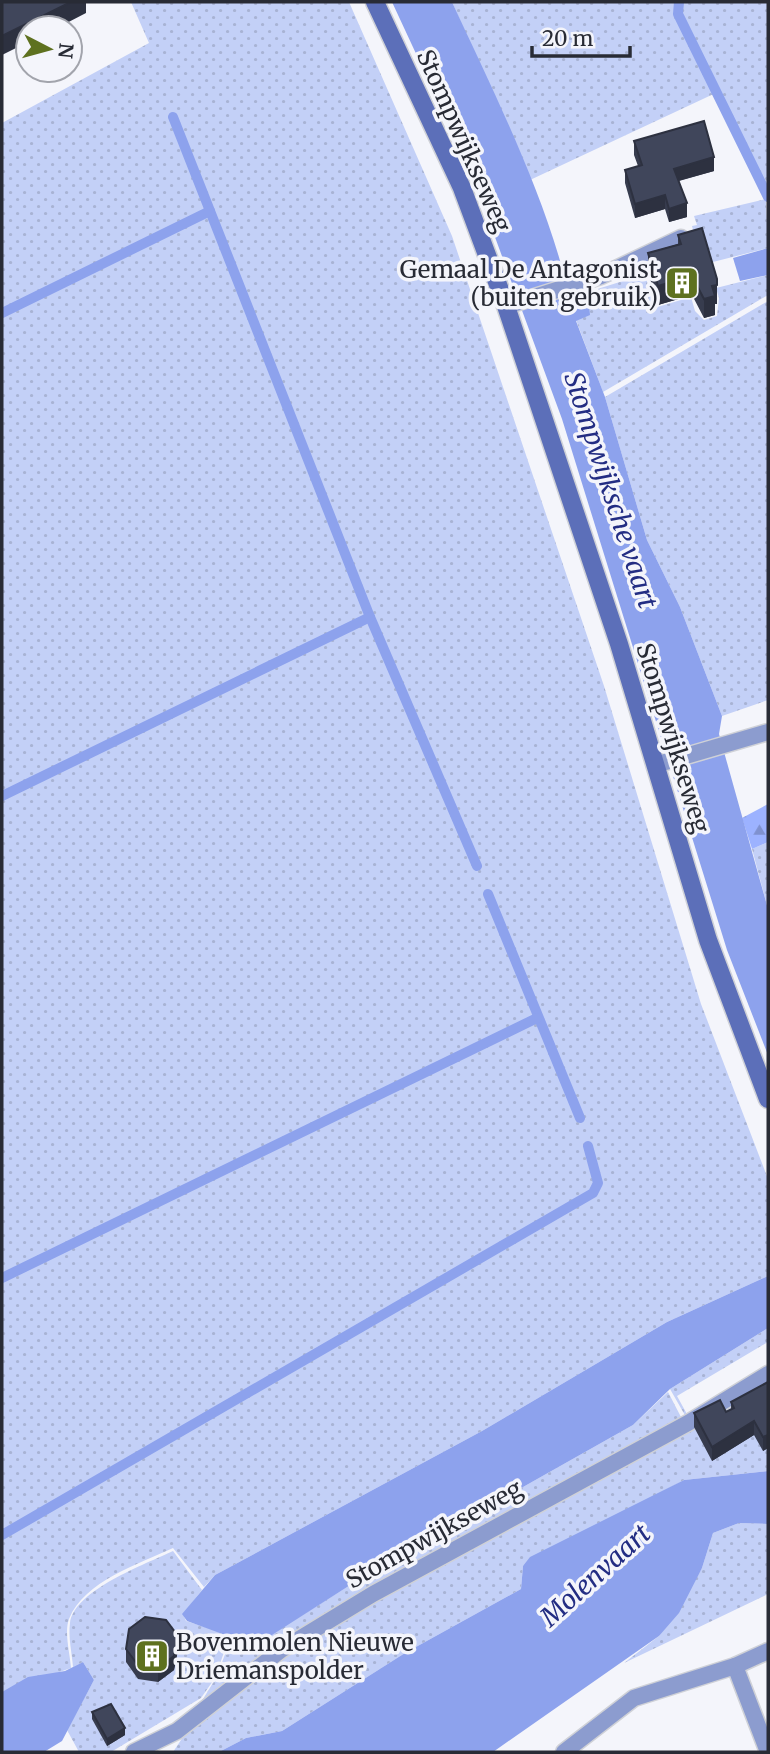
<svg xmlns="http://www.w3.org/2000/svg" width="770" height="1754" font-family="Merriweather,serif">
<style>
.grass{fill:url(#grass-dots)}
.forest{fill:url(#forest-firs)}
.water{fill:#8da2ed}
.lines{fill:none;stroke-linecap:round;stroke-linejoin:round}
.stream{stroke:#8da2ed;stroke-width:10}
.lane-casing{stroke:#cfd1d7;stroke-width:19}
.secondary-casing{stroke:#cfd1d7;stroke-width:21}
.lane{stroke:#8c9ccf;stroke-width:16}
.secondary{stroke:#5c6fb9;stroke-width:18}
.wall{fill:#373c4e}
.shaded-wall{fill:#2d3140}
.building{fill:#40465b;stroke:#2d3140;stroke-width:2}
.labels{text-anchor:middle;dominant-baseline:central;stroke-width:7;stroke-linejoin:round;paint-order:stroke}
.street-label{font-size:24px;fill:#282b35;stroke:#f4f5fb}
.poi-label{font-size:24px;fill:#282b35;stroke:#f4f5fb;text-anchor:end}
.water-label{font-size:26px;font-style:italic;fill:#232d83;stroke:#f4f5fb}
</style>
<defs>
<pattern id="grass-dots" width="8" height="8" patternUnits="userSpaceOnUse" patternTransform="scale(1.75)"><rect width="8" height="8" fill="#c3d0f7"/><path d="M2 2h.1M6 6h.1" fill="none" stroke="#a8b3d4" stroke-width="1.8" stroke-linecap="round"/></pattern>
<pattern id="forest-firs" width="22" height="20" patternUnits="userSpaceOnUse" patternTransform="scale(1.75)"><rect width="22" height="20" fill="#9cb2ff"/><path d="M5 1l3.5 6h-7zM16 11l3.5 6h-7z" fill="#7f91cf"/></pattern>
</defs>
<rect width="100%" height="100%" fill="#f4f5fb"/>
<!-- grass -->
<g class="grass">
<path d="M 131,2 L 349,2 L 452,236 L 604,686 L 701,1004 L 768,1179 L 768,1276 L 667,1322 L 482,1431 L 215,1575 L 204,1587 L 173,1548 C 139,1564 84,1581 69,1619 C 64,1632 70,1654 71,1668 L 2,1692 L 2,123 L 149,43 Z"/>
<polygon points="452,2 768,2 768,190 720,91 530,180"/>
<polygon points="766,199 768,248 709,263 697,246 692,226 697,225 694,216"/>
<polygon points="645,274 654,308 691,297 695,311 704,320 717,316 719,298 716,288 768,275 768,295 603,392 576,320 588,306 572,311 569,298"/>
<polygon points="768,301 768,700 722,716 680,607 647,540 605,397"/>
<polygon points="768,842 768,909 752,849"/>
<polygon points="768,1328 768,1342 677,1396 688,1416 686,1417 670,1389"/>
<polygon points="768,1385 768,1471 684,1480 523,1566 521,1589 405,1653 282,1731 246,1738 219,1752 173,1752 185,1734 274,1664 379,1600 524,1517"/>
<polygon points="668,1392 681,1417 387,1578 290,1637 185,1713 203,1699 216,1678 232,1636 247,1643 261,1641 355,1582 633,1425"/>
<polygon points="739,1523 768,1524 768,1594 624,1663 659,1636 702,1568 713,1533"/>
<path d="M 173,1551 L 202,1590 L 183,1614 L 186,1621 L 230,1635 L 215,1678 L 201,1698 L 111,1752 L 79,1752 L 67,1730 L 94,1680 L 83,1662 L 73,1667 C 72,1653 68,1637 70,1623 C 74,1590 146,1564 173,1551 Z"/>
</g>
<!-- forest -->
<polygon class="forest" points="768,804 768,842 752,849 742,818"/>
<!-- water -->
<g class="water">
<path d="M 392,2 L 452,2 C 495,95 553,210 572,310 L 589,306 L 590,315 L 576,321 L 605,397 L 647,540 L 680,607 L 722,716 L 719,734 L 768,909 L 768,1055 L 727,950 L 562,419 L 471,172 Z"/>
<polygon points="768,248 768,275 740,281 733,258"/>
<polygon points="768,1276 768,1328 670,1389 633,1425 355,1582 261,1642 247,1643 187,1621 182,1614 215,1575 482,1431 667,1322"/>
<polygon points="768,1471 768,1524 739,1523 713,1533 702,1568 679,1613 659,1636 493,1752 219,1752 246,1738 282,1731 405,1653 521,1589 523,1566 530,1557 684,1480"/>
<polygon points="83,1662 94,1680 62,1741 44,1752 2,1752 2,1692 28,1677 65,1671"/>
</g>
<g class="lines">
<!-- stream -->
<g class="stream">
<polyline points="679,2 678,14 768,197"/>
<polyline points="173,117 370,617 477,866"/>
<polyline points="2,313 210,211"/>
<polyline points="2,796 370,617"/>
<polyline points="488,894 580,1118"/>
<polyline points="2,1278 537,1018"/>
<polyline points="2,1535 593,1193 598,1183 588,1146"/>
</g>
<!-- lane casing -->
<g class="lane-casing">
<g id="lane">
<polyline points="506,306 601,276 681,238"/>
<polyline points="655,765 768,732"/>
<polyline points="735,1666 768,1752"/>
<polyline points="134,1752 177,1731 281,1650 373,1594 688,1423 768,1374"/>
<polyline points="564,1752 634,1698 735,1666 768,1651"/>
</g>
</g>
<!-- secondary casing -->
<g class="secondary-casing">
<polyline id="secondary" points="375,2 462,188 506,306 619,644 708,940 768,1099"/>
</g>
<!-- lane -->
<use href="#lane" class="lane"/>
<!-- secondary -->
<use href="#secondary" class="secondary"/>
</g>
<!-- wall -->
<g class="wall">
<polygon points="634,141 714,171 679,181 687,217 669,222 665,209 635,218 625,183 625,170 638,166 634,155"/>
<polygon points="678,235 717,298 717,304 715,304 715,315 704,318 692,295 658,305 648,272 648,253 678,244"/>
<polygon points="768,1382 768,1448 763,1451 754,1435 712,1461 694,1427 694,1413 726,1412 731,1409 731,1402"/>
<polygon points="126,1649 178,1650 174,1670 158,1682 138,1679 126,1662"/>
<polygon points="92,1712 125,1735 107,1746 92,1719"/>
</g>
<!-- shaded-wall -->
<g class="shaded-wall">
<polygon points="71,2 86,2 86,13 57,28 28,28 28,42 2,55 2,36"/>
<polygon points="714,157 714,171 674,182 674,169"/>
<polygon points="665,195 665,209 635,218 635,204"/>
<polygon points="687,203 687,217 669,222 669,209"/>
<polygon points="692,276 692,295 658,305 658,286"/>
<polygon points="717,279 717,304 715,304 715,315 704,318 704,299"/>
<polygon points="754,1421 754,1435 712,1461 712,1447"/>
<polygon points="768,1435 768,1448 763,1451 763,1437"/>
<polygon points="178,1636 178,1650 174,1670 158,1682 158,1668"/>
<polygon points="125,1728 125,1735 107,1746 107,1739"/>
</g>
<!-- building -->
<g class="building">
<polygon points="2,2 71,2 2,36"/>
<polygon points="704,121 714,157 674,169 687,203 669,209 665,195 635,204 625,170 642,165 634,141"/>
<polygon points="702,228 717,279 717,285 712,286 715,296 704,299 692,276 658,286 648,253 681,244 678,235"/>
<polygon points="768,1382 768,1435 763,1437 754,1421 712,1447 694,1413 720,1400 726,1412 734,1408 731,1402"/>
<polygon points="145,1617 166,1620 178,1636 174,1656 158,1668 138,1665 126,1649 129,1629"/>
<polygon points="111,1704 125,1728 107,1739 92,1712"/>
</g>
<!-- icons -->
<defs>
<g id="building-square" transform="scale(1.75)"><rect x="-9" y="-9" width="18" height="18" rx="4" fill="#5e711f" stroke="#f4f5fb"/><path d="M-4-6H4V6H1V3H-1V6H-4ZM-2.5-4.3h1.7v1.8h-1.7ZM.8-4.3h1.7v1.8H.8ZM-2.5-1h1.7V.8h-1.7ZM.8-1h1.7V.8H.8Z" fill="#fff"/></g>
</defs>
<g fill-rule="evenodd">
<use href="#building-square" x="682" y="283"/>
<use href="#building-square" x="152" y="1656"/>
</g>
<g class="labels">
<!-- street labels -->
<g class="street-label">
<text transform="translate(464 141) rotate(66)">Stompwijkseweg</text>
<text transform="translate(673 738) rotate(73)">Stompwijkseweg</text>
<text transform="translate(434 1534) rotate(-29)">Stompwijkseweg</text>
</g>
<!-- poi labels -->
<g class="poi-label">
<text x="658" y="269">Gemaal De Antagonist<tspan x="658" dy="28">(buiten gebruik)</tspan></text>
<text x="176" y="1642" text-anchor="start">Bovenmolen Nieuwe<tspan x="176" dy="28">Driemanspolder</tspan></text>
</g>
<!-- water labels -->
<g class="water-label">
<text transform="translate(611 490) rotate(72)">Stompwijksche vaart</text>
<text transform="translate(595 1575) rotate(-42)">Molenvaart</text>
</g>
</g>
<!-- border -->
<rect width="770" height="1754" fill="none" stroke="#282b35" stroke-width="7"/>
<!-- north arrow -->
<g transform="translate(49 49) rotate(96)"><circle r="33" fill="#f4f5fb" stroke="#a2a4ac" stroke-width="2"/>
<path d="M0-5L12 26L0 18L-12 26Z" fill="#5e711f"/>
<text y="-10" font-size="19" font-weight="bold" text-anchor="middle" fill="#282b35">N</text>
</g>
<!-- scale -->
<path d="M532 46v10h98v-10" fill="none" stroke="#282b35" stroke-width="3.5"/>
<text x="542" y="46" font-size="21" fill="#282b35" stroke="#f4f5fb" stroke-width="5" paint-order="stroke">20 m</text>
</svg>
